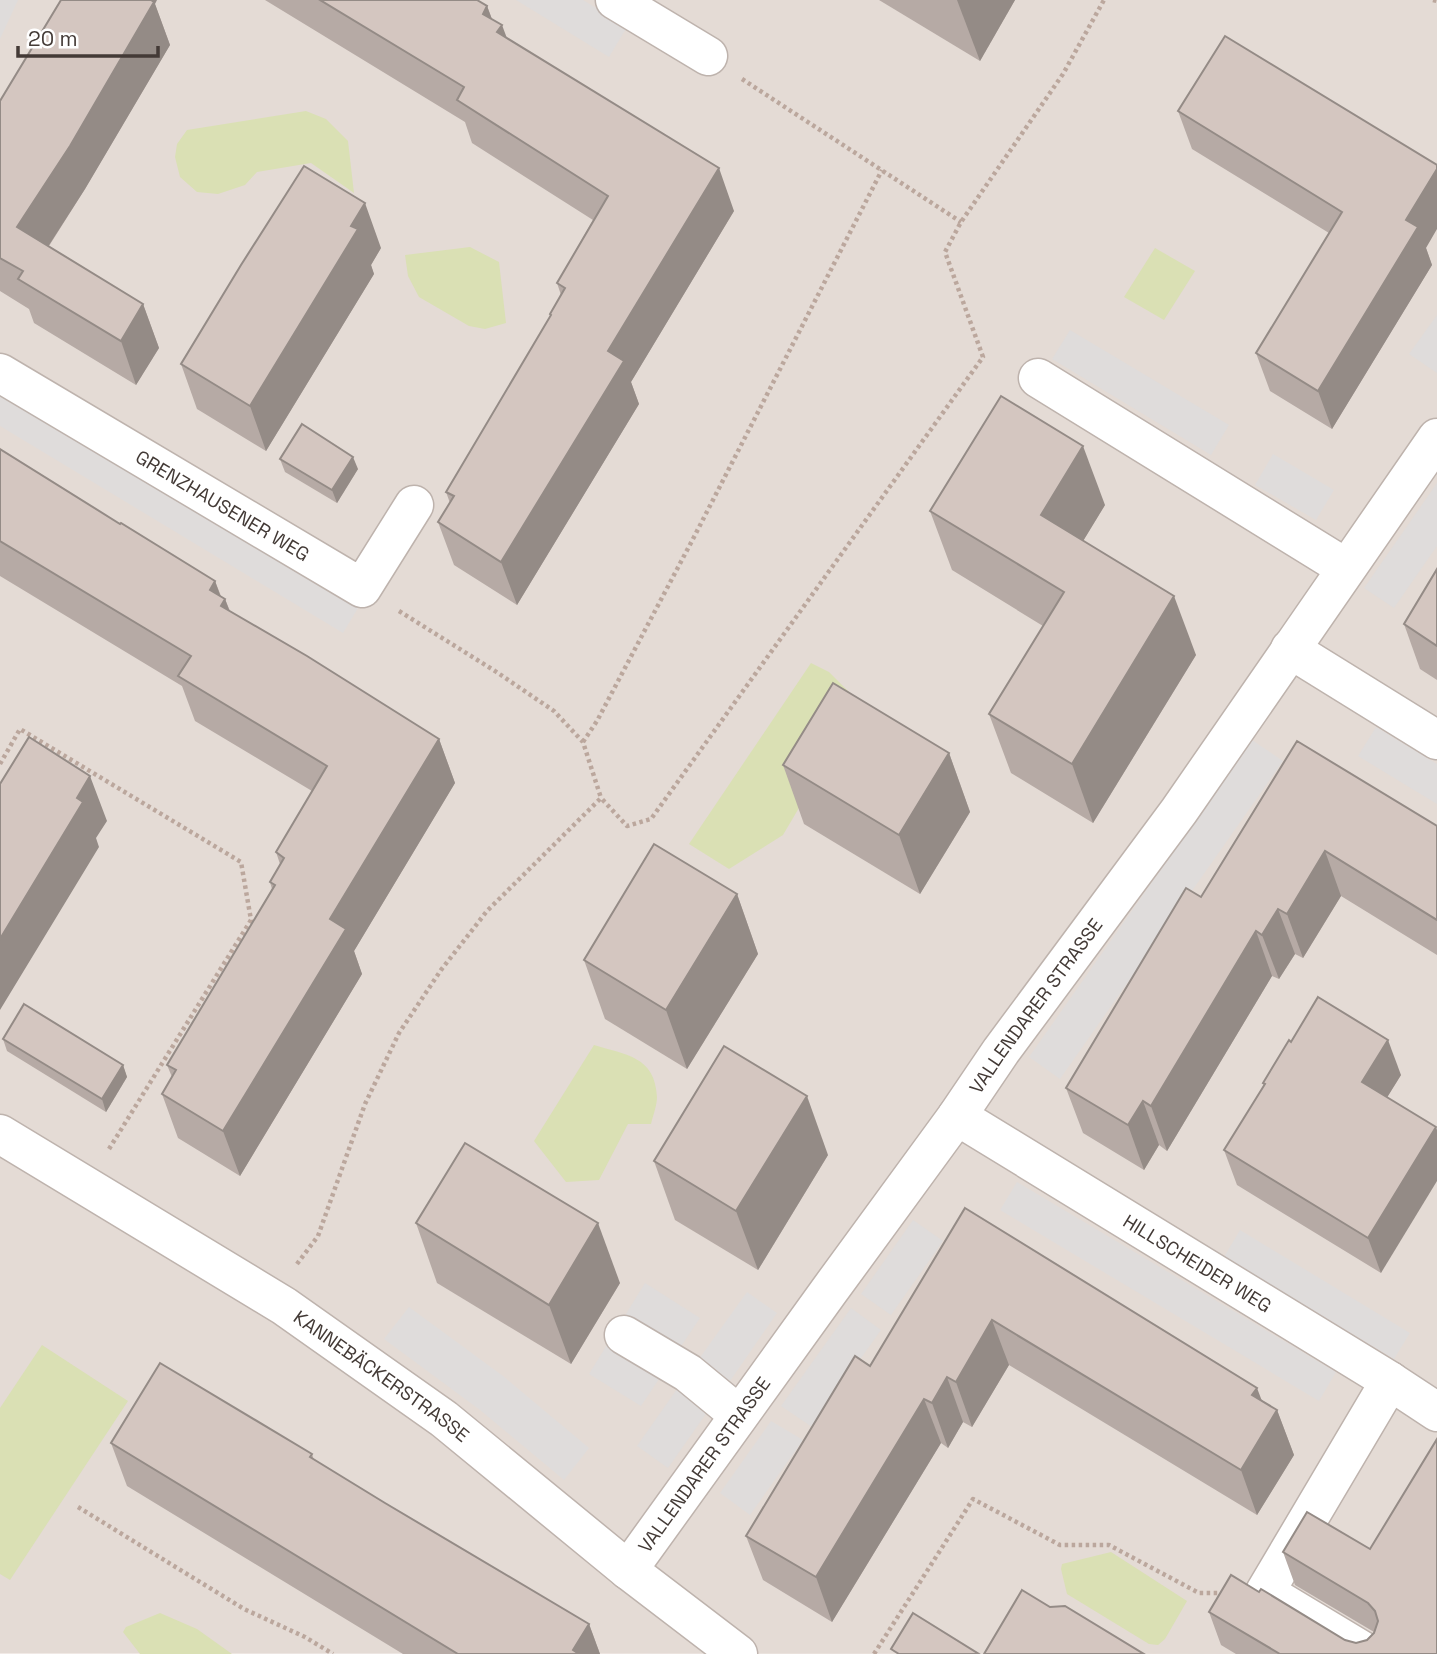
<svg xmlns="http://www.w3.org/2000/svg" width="1437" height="1654" font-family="'Space Grotesk',sans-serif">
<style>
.residential{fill:#e4dbd5}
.green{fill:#dae0b4}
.parking{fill:#dfdcdb}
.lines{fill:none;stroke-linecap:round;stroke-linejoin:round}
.minor-casing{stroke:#beb3ad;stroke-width:41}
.path{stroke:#bba79d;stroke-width:4.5;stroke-dasharray:3.5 3.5;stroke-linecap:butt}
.minor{stroke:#fff;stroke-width:38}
.wall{fill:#b6aaa5}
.shaded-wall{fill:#948b86}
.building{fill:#d4c6c0;stroke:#948b86;stroke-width:2}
.labels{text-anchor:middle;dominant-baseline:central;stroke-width:7;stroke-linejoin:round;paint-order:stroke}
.street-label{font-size:19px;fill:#433a36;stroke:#fff}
</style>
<rect width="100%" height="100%" fill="#f1eae6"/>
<!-- residential -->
<polygon class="residential" points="0,0 1437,0 1437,1654 0,1653"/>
<!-- green -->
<g class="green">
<polygon points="306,111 326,119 348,141 354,193 311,163 257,172 245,185 218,194 197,192 180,177 175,157 177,144 187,130"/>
<polygon points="470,247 499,262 506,323 485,329 469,326 419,297 408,276 405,255"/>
<polygon points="1155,248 1195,271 1164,320 1124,297"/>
<polygon points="811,663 829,672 850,693 852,718 783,835 729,869 689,844"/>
<path d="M 594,1045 C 626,1055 655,1056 657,1097 C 657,1105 653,1116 651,1124 L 628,1124 L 599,1180 L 566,1182 L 534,1141 Z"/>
<polygon points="42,1345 128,1401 10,1580 0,1574 0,1408"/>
<polygon points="1111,1552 1187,1601 1165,1639 1158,1645 1149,1644 1067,1594 1061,1569 1062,1564"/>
<polygon points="160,1613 197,1629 232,1654 140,1654 123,1632 126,1627"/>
</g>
<!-- parking -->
<g class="parking">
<polygon points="0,0 18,0 0,39"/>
<polygon points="516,0 583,0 627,27 609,57"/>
<polygon points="1437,315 1437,373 1409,354"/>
<polygon points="1070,330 1229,425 1211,455 1052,359"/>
<polygon points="0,386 361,603 343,633 0,426"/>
<polygon points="1273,454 1334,490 1316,520 1255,485"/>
<polygon points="1437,483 1437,546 1394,608 1364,588"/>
<polygon points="1376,727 1437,764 1437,804 1358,756"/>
<polygon points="1252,740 1283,761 1060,1079 1029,1057"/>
<polygon points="1017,1182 1336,1372 1319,1401 1000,1210"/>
<polygon points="913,1220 943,1241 891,1315 861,1294"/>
<polygon points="1240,1230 1410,1333 1394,1359 1224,1257"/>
<polygon points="645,1283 700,1318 641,1406 589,1374"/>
<polygon points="747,1292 777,1313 728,1384 696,1363"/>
<polygon points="409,1307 503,1376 589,1448 564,1480 480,1410 384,1339"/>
<polygon points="851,1308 881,1330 812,1427 781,1406"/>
<polygon points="677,1389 708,1411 668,1468 637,1446"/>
<polygon points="771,1421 803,1440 750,1515 720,1493"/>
</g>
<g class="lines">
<!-- minor casing -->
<g class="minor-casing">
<g id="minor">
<polyline points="615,0 708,56"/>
<path id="s1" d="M 0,373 L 362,588 L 414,505"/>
<polyline points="1038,378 1346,568"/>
<polyline points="1290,649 1437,740"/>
<path id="s2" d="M 957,1116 L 1390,1381 L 1437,1412"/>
<path id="s3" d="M 0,1134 L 284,1306 L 444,1419 L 628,1570 L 738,1654"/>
<polyline points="624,1335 688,1373 739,1415"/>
<path id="s4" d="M 628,1570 L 829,1291 L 957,1116 L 1001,1051 L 1179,811 L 1437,438"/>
<polyline points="1368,1654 1265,1592 1390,1381"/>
</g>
</g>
<!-- path -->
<g class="path">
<polyline points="1433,0 1437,1"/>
<polyline points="742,79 961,222"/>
<polyline points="399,611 495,671 554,711 583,742 601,798"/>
<polyline points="583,742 597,721 694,537 882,170"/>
<polyline points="0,764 20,729 241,862 251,920 109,1149"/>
<polyline points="297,1264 318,1236 365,1104 399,1033 441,970 487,911 601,798 627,826 651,819 983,357 945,252 961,222 1063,74 1104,0"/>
<polyline points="78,1507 244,1609 305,1637 333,1654"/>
<polyline points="874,1654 973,1499 1060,1545 1109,1545 1199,1593 1222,1593"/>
</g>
<!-- minor -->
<use href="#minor" class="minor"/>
</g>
<!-- wall -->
<g class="wall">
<polygon points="265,0 477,0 487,6 492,19 507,38 734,211 631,382 639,404 517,605 454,565 438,522 450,503 446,492 551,316 550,314 561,295 557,283 593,220 472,143 465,122"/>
<polygon points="879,0 1015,0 980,61"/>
<polygon points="155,4 170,45 85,189 49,246 143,304 159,348 136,385 34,323 29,309 0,291 0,101"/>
<polygon points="1178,111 1426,248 1432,265 1332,429 1270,391 1256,353 1329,233 1192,149"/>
<polygon points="381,248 371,265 374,274 266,451 197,409 181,364"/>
<polygon points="0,449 120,524 215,581 221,596 225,599 230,611 439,739 455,783 354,951 362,974 240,1176 178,1138 162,1094 172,1077 167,1065 272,889 270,882 280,864 276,852 312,791 195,721 182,686 0,576"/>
<polygon points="280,459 358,469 337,503 285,472"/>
<polygon points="1105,505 1083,541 1196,655 1093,823 1011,773 989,714 1043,626 952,570 930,511"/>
<polygon points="1437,569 1437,680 1420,669 1404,624"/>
<polygon points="1297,741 1437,826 1437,955 1341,896 1303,958 1295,954 1279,979 1272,976 1167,1151 1159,1145 1144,1170 1083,1133 1066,1088 1201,897"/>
<polygon points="949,753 970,812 920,894 804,824 783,765"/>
<polygon points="737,894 758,954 687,1069 605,1019 584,960"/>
<polygon points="3,1039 123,1065 127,1077 106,1112 7,1051"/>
<polygon points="1291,1042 1401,1075 1387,1097 1381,1273 1237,1185 1224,1150 1264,1085 1263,1083"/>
<polygon points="828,1155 758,1270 675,1220 654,1161"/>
<polygon points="965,1208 1277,1410 1294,1455 1257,1515 1009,1365 972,1427 963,1422 948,1448 941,1443 832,1622 763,1580 746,1536 870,1366"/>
<polygon points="416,1223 620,1283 571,1364 437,1283"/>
<polygon points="111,1443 312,1454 314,1460 385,1503 589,1624 600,1654 403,1654 127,1486"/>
<polygon points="1370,1549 1437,1654 1236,1654 1221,1645 1209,1612 1259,1592 1345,1640 1356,1643 1367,1640 1374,1632 1295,1585 1283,1552"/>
</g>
<!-- shaded-wall -->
<g class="shaded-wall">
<polygon points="131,0 157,0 155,4 170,45 85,189 33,270 17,227"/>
<polygon points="957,0 1015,0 980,61"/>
<polygon points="487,6 503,49 483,14"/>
<polygon points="502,25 518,68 497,32"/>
<polygon points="719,168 734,211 631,382 639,404 517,605 501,562 608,351"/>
<polygon points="1437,169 1437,229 1426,248 1432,265 1332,429 1318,391 1406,220"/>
<polygon points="365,203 381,248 371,265 374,274 266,451 250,406 351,226"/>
<polygon points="143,304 159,348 136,385 121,341"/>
<polygon points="1083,446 1105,505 1063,574 1041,515"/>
<polygon points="353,457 358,469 337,503 332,490"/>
<polygon points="215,581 223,603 225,599 242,644 210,590"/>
<polygon points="1174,596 1196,655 1093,823 1072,764"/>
<polygon points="439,739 455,783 354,951 362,974 240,1176 223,1131 330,919"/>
<polygon points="949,753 970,812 920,894 899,835"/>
<polygon points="90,776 107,821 96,838 99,847 0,1010 0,939 77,798"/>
<polygon points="1325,851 1341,896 1303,958 1287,914"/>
<polygon points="737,894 758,954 687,1069 666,1010"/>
<polygon points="1278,909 1295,954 1279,979 1262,935"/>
<polygon points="1256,931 1272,976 1167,1151 1151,1106"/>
<polygon points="1388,1040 1401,1075 1375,1117 1362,1082"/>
<polygon points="123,1065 127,1077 106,1112 102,1099"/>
<polygon points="807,1096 828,1155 758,1270 736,1211"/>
<polygon points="1143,1101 1159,1145 1144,1170 1128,1125"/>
<polygon points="1436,1127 1437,1130 1437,1181 1381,1273 1368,1238"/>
<polygon points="598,1223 620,1283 571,1364 549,1305"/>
<polygon points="992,1320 1009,1365 972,1427 956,1382"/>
<polygon points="947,1377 963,1422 948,1448 932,1403"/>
<polygon points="1257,1388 1270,1422 1277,1410 1294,1455 1257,1515 1241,1470 1252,1395"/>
<polygon points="924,1399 941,1443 832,1622 816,1577"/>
<polygon points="589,1624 600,1654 575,1654 573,1650"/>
</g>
<!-- building -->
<g class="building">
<polygon points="61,0 151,0 154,2 70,146 17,227 143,304 121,341 18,279 23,271 0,258 0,101"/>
<polygon points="320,0 477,0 487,6 483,14 502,25 497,32 719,168 608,351 624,361 501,562 438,522 454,496 446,492 551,315 550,314 565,288 557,283 608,196 457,100 464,87"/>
<polygon points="1225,36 1437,165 1437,169 1406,220 1418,227 1318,391 1256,353 1342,212 1178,111"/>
<polygon points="304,166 365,203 351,226 358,229 250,406 181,364 241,265"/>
<polygon points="1001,396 1083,446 1041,515 1174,596 1072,764 989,714 1064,592 930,511"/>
<polygon points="302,424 353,457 332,490 280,459"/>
<polygon points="0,449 120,524 121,523 215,581 210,590 225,599 221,606 307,656 439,739 330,919 346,929 223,1131 162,1094 176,1070 167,1065 275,885 270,882 284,858 276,852 327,766 178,676 191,656 0,541"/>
<polygon points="1437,569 1437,646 1404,624"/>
<polygon points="833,683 949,753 899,835 783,765"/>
<polygon points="29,737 90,776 77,798 83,802 0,939 0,784"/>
<polygon points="1297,741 1437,826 1437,920 1325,851 1287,914 1278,909 1262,935 1256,931 1151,1106 1143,1101 1128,1125 1066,1088 1186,888 1201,897"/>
<polygon points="654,844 737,894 666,1010 584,960"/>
<polygon points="1318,997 1388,1040 1362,1082 1436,1127 1368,1238 1224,1150 1265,1084 1263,1083 1289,1040 1291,1042"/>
<polygon points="24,1004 123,1065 102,1099 3,1039"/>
<polygon points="724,1046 807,1096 736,1211 654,1161"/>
<polygon points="465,1143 598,1223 549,1305 416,1223"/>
<polygon points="965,1208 1257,1388 1252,1395 1277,1410 1241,1470 992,1320 956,1382 947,1377 932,1403 924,1399 816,1577 746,1536 855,1356 870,1366"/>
<polygon points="160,1363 312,1454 310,1457 385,1503 589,1624 573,1650 579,1654 458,1654 111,1443"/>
<polygon points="1437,1439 1437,1654 1280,1654 1209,1612 1231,1575 1259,1592 1261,1589 1345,1640 1356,1643 1367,1640 1374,1633 1378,1621 1375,1611 1368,1603 1283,1552 1307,1512 1370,1549"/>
<polygon points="1022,1590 1050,1607 1065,1606 1144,1654 984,1654"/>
<polygon points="913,1613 979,1654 899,1654 891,1649"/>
</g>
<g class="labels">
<!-- street labels -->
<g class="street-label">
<text stroke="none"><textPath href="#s1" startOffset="259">GRENZHAUSENER WEG</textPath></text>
<text stroke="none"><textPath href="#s4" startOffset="696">VALLENDARER STRASSE</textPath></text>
<text stroke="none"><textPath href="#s2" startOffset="282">HILLSCHEIDER WEG</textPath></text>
<text stroke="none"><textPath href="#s3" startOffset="452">KANNEBÄCKERSTRASSE</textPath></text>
<text stroke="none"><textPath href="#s4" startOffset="130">VALLENDARER STRASSE</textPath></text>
</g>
</g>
<!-- scale -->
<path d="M18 46v10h140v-10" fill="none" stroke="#433a36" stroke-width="3.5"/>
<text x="28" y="46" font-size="21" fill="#433a36" stroke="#ffffff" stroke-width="5" paint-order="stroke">20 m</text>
</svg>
